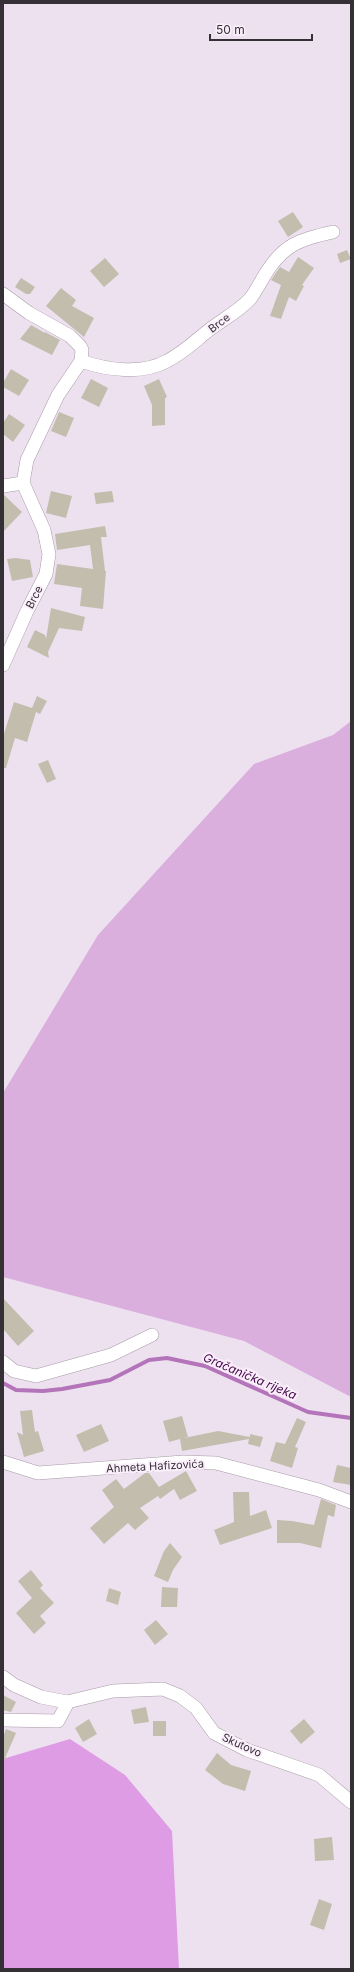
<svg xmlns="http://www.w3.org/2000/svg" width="354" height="1972" font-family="Inter,sans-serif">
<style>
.green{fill:#daaedd}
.forest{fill:#de9ce4}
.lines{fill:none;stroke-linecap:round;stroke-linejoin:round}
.stream{stroke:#b474b9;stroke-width:4}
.building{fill:#c3bdae}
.minor-casing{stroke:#a79ba7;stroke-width:14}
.minor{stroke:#fff;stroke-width:13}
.labels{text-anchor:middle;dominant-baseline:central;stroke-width:4;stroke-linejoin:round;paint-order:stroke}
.street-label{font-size:11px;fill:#353036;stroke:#fbeffc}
.water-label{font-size:12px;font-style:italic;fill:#44074a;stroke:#fbeffc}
</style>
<rect width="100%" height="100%" fill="#eee1ef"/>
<!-- green -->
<polygon class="green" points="351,721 351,1397 244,1341 3,1277 3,1093 98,935 254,764 333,735"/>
<!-- forest -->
<polygon class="forest" points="70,1739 125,1775 172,1831 179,1969 3,1969 3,1756 6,1758"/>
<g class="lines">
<!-- stream -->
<polyline class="stream" points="3,1383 16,1390 43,1391 62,1389 110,1380 149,1360 167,1358 205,1366 308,1412 351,1418"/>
</g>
<!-- building -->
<g class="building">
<polygon points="293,212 303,227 288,237 278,221"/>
<polygon points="347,250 351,259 340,263 337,254"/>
<polygon points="298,257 314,268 302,285 304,286 296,301 289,297 281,319 270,316 281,285 271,280 280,267 289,272"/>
<polygon points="105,258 119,274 104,287 90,271"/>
<polygon points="21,278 35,287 30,294 26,294 15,287"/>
<polygon points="61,288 76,300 72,306 94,318 84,337 46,306"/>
<polygon points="31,325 45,333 45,332 60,340 52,355 20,339"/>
<polygon points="11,369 29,380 19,396 3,387 3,383"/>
<polygon points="91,379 108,388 99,407 81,398"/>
<polygon points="159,379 167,397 165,398 165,425 152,426 152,405 144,386"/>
<polygon points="59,412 74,418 66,437 51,431"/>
<polygon points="9,414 25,425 13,442 3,434 3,423"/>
<polygon points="51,491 72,496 66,518 46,513"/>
<polygon points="112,491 114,502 96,504 94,493"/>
<polygon points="3,494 22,512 3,532"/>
<polygon points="105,526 107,537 101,537 105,571 106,571 103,609 80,606 82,588 54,584 57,564 93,569 90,545 57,550 55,534"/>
<polygon points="16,558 30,560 33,577 12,581 7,559"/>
<polygon points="51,608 85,617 82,631 59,628 48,652 49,658 27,647 35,630 45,635 46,639"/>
<polygon points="37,696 47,701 40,714 36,712 27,742 15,738 6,768 3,768 3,737 14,702 32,708"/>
<polygon points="48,760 56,779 47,783 38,764"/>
<polygon points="3,1298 34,1331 18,1346 3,1329"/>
<polygon points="32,1410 35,1432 38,1431 44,1451 24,1457 17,1432 23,1435 20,1411"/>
<polygon points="182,1416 188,1437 184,1438 218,1431 250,1437 250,1434 263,1437 260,1447 248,1444 249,1439 182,1451 180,1439 169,1442 163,1421"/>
<polygon points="297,1418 306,1422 295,1447 298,1448 292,1468 270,1461 276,1442 285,1444"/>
<polygon points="101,1424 109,1441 84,1452 76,1435"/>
<polygon points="337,1465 351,1468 351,1485 333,1482"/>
<polygon points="186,1471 197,1491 180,1500 174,1489 160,1499 158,1496 140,1508 149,1518 135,1530 128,1523 104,1544 90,1528 114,1507 102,1490 116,1479 124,1489 145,1473 149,1473 159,1487"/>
<polygon points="233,1492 249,1492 250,1516 266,1510 272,1528 220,1545 214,1530 234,1522"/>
<polygon points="321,1499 336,1505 334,1517 328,1515 321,1548 300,1543 277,1543 277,1520 292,1521 314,1525"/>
<polygon points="170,1543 182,1557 173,1570 168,1582 154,1576 164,1551"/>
<polygon points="31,1570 43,1585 40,1588 54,1603 40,1616 46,1623 34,1634 16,1613 32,1598 18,1581"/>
<polygon points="162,1587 178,1588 177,1607 161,1607"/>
<polygon points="109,1588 121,1592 118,1605 106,1601"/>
<polygon points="156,1620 168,1634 155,1645 144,1630"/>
<polygon points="3,1695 16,1702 11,1712 3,1710"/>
<polygon points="146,1707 149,1722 134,1724 131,1710"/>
<polygon points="89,1719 97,1734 83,1742 75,1728"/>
<polygon points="304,1719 315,1732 301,1744 290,1731"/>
<rect x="153" y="1721" width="13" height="15"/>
<polygon points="6,1729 16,1733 3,1763 3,1737"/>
<polygon points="217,1753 231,1765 251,1771 245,1791 223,1784 205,1770"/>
<polygon points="332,1837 334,1860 315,1861 314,1839"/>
<polygon points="319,1899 332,1904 324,1930 310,1925"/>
</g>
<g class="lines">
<!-- minor casing -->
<g class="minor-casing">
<g id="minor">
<polyline points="3,294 29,313 70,336 80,346 82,350 81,361 58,395 27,460 23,483 44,530 49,554 46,574 27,611 3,665"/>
<path d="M 81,361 C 107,370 142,375 167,361 C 183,353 195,341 209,330 C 222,320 239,311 250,299 C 256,291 261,281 266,273 C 284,244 301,239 333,232"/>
<polyline points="3,486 23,483"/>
<polyline points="3,1362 14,1371 36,1376 111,1355 152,1335"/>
<polyline points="3,1462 38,1473 183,1462 216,1463 319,1490 351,1502"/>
<polyline points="3,1677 14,1685 41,1697 67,1702 113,1691 163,1689 180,1696 196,1708 214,1733 247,1750 319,1775 351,1802"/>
<polyline points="3,1720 58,1721 66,1706 67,1702"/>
</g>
</g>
<!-- minor -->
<use href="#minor" class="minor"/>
</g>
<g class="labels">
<!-- street labels -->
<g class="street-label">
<text transform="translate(219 323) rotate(-37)">Brce</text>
<text transform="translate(34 597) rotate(-63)">Brce</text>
<text transform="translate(155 1466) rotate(-3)">Ahmeta Hafizovića</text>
<text transform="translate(242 1745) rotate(24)">Skutovo</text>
</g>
<!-- water labels -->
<g class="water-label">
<text transform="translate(250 1376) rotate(23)">Gračanička rijeka</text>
</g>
</g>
<!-- border -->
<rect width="354" height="1972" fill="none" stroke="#353036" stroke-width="8"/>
<!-- scale -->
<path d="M210 34v6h102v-6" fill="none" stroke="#353036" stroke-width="2"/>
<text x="216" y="34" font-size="12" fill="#353036" stroke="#fbeffc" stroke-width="3" paint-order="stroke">50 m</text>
</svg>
